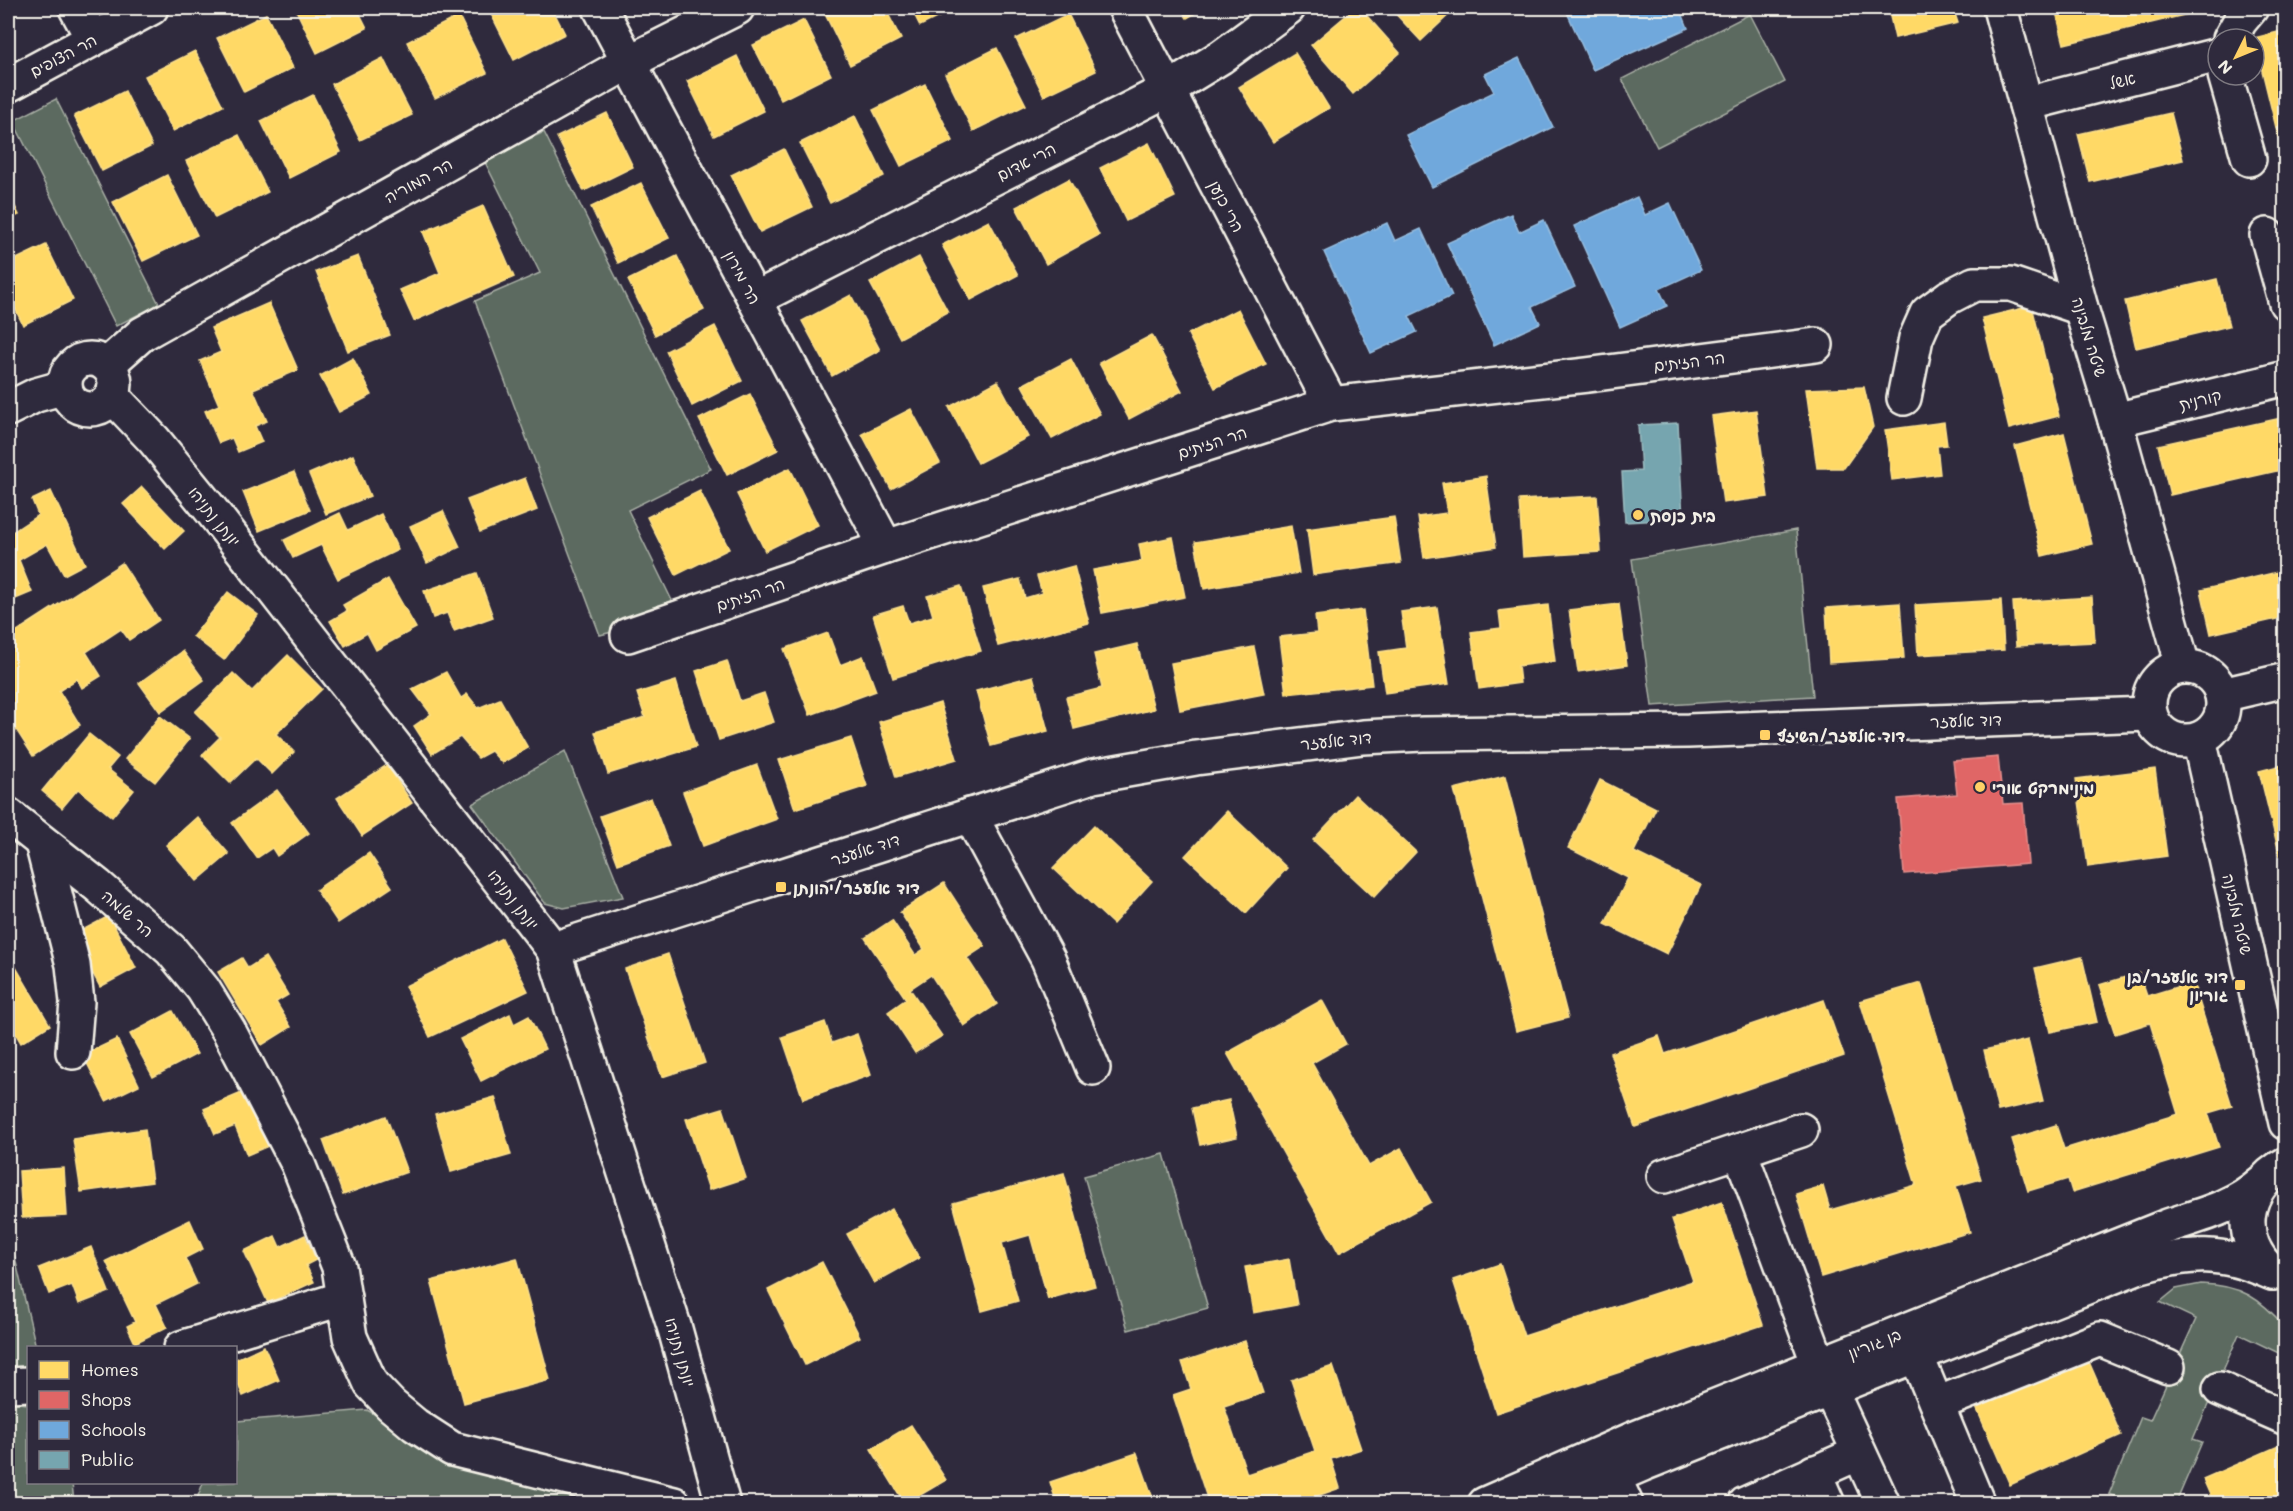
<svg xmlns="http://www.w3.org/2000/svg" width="2293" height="1511" font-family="Mali,'Playpen Sans Hebrew',sans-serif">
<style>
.green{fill:#5c6b61;stroke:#a8aea4;stroke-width:1.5}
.homes{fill:#ffd966;stroke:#fce08d;stroke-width:1.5}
.shops{fill:#e06666;stroke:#e6908d;stroke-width:1.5}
.schools{fill:#6fa8dc;stroke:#97bee0;stroke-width:1.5}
.public{fill:#76a5af;stroke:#9cbcc0;stroke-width:1.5}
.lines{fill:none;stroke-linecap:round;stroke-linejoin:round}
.minor-casing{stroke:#f4f1e8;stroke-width:38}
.minor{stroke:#2f2a3d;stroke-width:33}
.poi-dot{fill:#ffd166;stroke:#2f2a3d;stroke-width:2}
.labels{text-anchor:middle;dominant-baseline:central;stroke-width:6;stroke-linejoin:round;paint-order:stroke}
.street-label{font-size:16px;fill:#f4f1e8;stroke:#2f2a3d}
.poi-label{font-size:16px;font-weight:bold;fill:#f4f1e8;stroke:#2f2a3d;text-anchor:start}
</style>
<rect width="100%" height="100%" fill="#2f2a3d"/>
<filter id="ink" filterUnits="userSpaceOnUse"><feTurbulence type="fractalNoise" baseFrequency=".0167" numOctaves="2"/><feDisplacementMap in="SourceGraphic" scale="12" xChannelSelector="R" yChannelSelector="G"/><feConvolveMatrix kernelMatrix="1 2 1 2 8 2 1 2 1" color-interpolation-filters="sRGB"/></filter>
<g filter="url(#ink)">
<!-- green -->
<g class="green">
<polygon points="1750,14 1785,82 1657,147 1622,79"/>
<polygon points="56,99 159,304 116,326 13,121"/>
<polygon points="544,132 711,469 628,510 679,615 600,635 475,301 540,273 484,160"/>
<polygon points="1796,530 1813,696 1652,706 1632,559"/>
<polygon points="565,751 623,897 564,908 545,903 472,804"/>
<polygon points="1164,1154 1208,1308 1128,1330 1084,1176"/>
<polygon points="8,1228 36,1347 28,1348 28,1367 8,1371"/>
<path d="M 2201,1284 C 2241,1285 2260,1298 2285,1327 L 2285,1356 L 2239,1334 L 2193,1439 L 2202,1442 L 2176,1503 L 2118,1503 L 2120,1498 L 2109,1494 L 2141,1417 L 2150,1420 L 2196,1319 L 2160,1302 L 2176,1289 Z"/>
<polygon points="8,1402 28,1404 28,1482 72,1483 74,1503 8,1503"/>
<polygon points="367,1410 420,1440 653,1504 195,1504 203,1483 236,1482 237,1421"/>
</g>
<!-- homes -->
<g class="homes">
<polygon points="295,8 357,8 367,28 317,53"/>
<polygon points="488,8 552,8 565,34 514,60"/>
<polygon points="822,8 885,8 901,39 850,65"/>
<polygon points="911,8 957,8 920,26"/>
<polygon points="1180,8 1204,8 1187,18"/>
<polygon points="1355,8 1360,8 1400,53 1353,94 1311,45"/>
<polygon points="1390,8 1456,8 1421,41"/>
<polygon points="1888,8 1953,8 1958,23 1895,38"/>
<polygon points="2055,8 2213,8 2064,44"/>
<polygon points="266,14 293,68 244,92 217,38"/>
<polygon points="1068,14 1096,71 1044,96 1016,39"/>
<polygon points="459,16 487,73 435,98 407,42"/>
<polygon points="804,20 831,75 781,100 753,45"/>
<polygon points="2286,30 2286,160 2284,160 2254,38"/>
<polygon points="997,48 1026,105 973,131 945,74"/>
<polygon points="195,51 223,106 173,131 145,76"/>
<polygon points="1295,53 1329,108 1273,142 1239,87"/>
<polygon points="737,56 764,111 714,136 687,81"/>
<polygon points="383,58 412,115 360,140 332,84"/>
<polygon points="925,84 953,141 901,166 873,110"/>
<polygon points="125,91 152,146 102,171 74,116"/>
<polygon points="313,95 341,152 289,178 261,121"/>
<polygon points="607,113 633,167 584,191 557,137"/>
<polygon points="2171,113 2183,160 2090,182 2078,134"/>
<polygon points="855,116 884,176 830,203 800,143"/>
<polygon points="239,135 268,192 215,218 186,161"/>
<polygon points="1149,143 1175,197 1126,221 1100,168"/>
<polygon points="784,149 812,207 760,232 731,175"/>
<polygon points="167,175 197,235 143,261 113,202"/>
<polygon points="1069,179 1099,235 1046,264 1016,207"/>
<polygon points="641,183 669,238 618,263 591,207"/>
<polygon points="8,192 19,215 8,220"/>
<polygon points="483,206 514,277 414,321 400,290 440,273 423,232"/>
<polygon points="989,221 1018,275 971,300 942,245"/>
<polygon points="46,245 73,300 23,325 8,294 8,263"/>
<polygon points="358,256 390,335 348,351 316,272"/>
<polygon points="677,256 704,310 655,335 628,280"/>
<polygon points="919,257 948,312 900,338 870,283"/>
<polygon points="2217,279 2229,326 2136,348 2125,301"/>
<polygon points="851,295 880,350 832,376 802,321"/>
<polygon points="269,303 298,370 253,389 267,421 255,426 262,442 238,452 232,438 219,443 205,411 219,405 200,361 221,352 211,328"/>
<polygon points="2032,306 2059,416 2009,429 1982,318"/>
<polygon points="1238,309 1266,364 1215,388 1188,334"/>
<polygon points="715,326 742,381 692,406 666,351"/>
<polygon points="1152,335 1182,391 1129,419 1099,363"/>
<polygon points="353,358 372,395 339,412 320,376"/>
<polygon points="1071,359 1100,414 1052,439 1022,385"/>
<polygon points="998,381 1028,437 978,463 949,407"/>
<polygon points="1864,387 1873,427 1844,468 1817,468 1806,389"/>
<polygon points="750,394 778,450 727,475 699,419"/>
<polygon points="911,409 940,463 891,489 862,434"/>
<polygon points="1756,410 1768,497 1723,503 1711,416"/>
<polygon points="2286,417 2286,469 2170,495 2158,445"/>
<polygon points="1944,422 1947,445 1937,446 1940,474 1892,480 1885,430"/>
<polygon points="2064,433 2092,544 2042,556 2015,446"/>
<polygon points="353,455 370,496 326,514 309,474"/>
<polygon points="790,468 818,525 765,551 737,494"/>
<polygon points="294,472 310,510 259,531 243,492"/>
<polygon points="1486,476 1496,547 1424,558 1418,517 1447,513 1442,483"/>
<polygon points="525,478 537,510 480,532 467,500"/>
<polygon points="142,487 184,531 165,549 123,504"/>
<polygon points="51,491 85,564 64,575 47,544 19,560 32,592 8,602 8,535 38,515 32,500"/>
<polygon points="700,491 729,549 676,575 647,517"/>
<polygon points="1597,496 1601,552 1523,557 1519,500"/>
<polygon points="443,511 460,547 427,563 410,526"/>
<polygon points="340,513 348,530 381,514 398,550 338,579 321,545 293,558 284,540"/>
<polygon points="1394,517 1401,563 1313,575 1307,529"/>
<polygon points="1291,526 1299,573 1204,589 1195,542"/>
<polygon points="1173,537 1185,597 1102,613 1093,570 1142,561 1139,544"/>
<polygon points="122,563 159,620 129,640 121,629 86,652 101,676 82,688 77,679 59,691 80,725 33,756 8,717 8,637"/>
<polygon points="1074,566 1089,623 998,646 983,588 1020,579 1025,598 1042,593 1037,576"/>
<polygon points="2286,570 2286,617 2211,634 2201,590"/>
<polygon points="477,573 493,617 454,631 447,613 433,618 424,591"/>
<polygon points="388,579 416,628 376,650 367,633 345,646 330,621 347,611 343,605"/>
<polygon points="961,586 981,651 893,678 873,615 903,606 909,623 933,616 927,596"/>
<polygon points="228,592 258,615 224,660 193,636"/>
<polygon points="2092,597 2095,642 2016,646 2013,602"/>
<polygon points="2001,600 2004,650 1918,655 1915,605"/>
<polygon points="1900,603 1904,658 1829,663 1826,608"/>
<polygon points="1619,604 1627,665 1578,672 1569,610"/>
<polygon points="1548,605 1555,661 1518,666 1520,683 1479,689 1471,632 1501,628 1499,611"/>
<polygon points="1437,607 1449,684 1385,693 1379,652 1406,648 1401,612"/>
<polygon points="1363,610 1372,685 1286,694 1279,637 1317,633 1315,616"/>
<polygon points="828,633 840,665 863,656 876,691 810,715 784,649"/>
<polygon points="1137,644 1154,709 1074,729 1066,697 1102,688 1094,654"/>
<polygon points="1254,647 1264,694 1180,710 1171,663"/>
<polygon points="183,651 204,680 160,712 139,683"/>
<polygon points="288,655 322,689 276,734 294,752 272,774 256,758 230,783 202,755 220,737 195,712 233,673 252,691"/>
<polygon points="727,661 740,701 764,693 774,722 719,740 696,671"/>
<polygon points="446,672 461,698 467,694 478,708 500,699 528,748 502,763 491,751 478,758 460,737 432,754 414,726 431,714 412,689"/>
<polygon points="1033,676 1048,731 991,746 976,691"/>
<polygon points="676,681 696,747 608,774 595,732 645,717 637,693"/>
<polygon points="940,703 957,759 896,777 879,722"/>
<polygon points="160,716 190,739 155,782 125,759"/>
<polygon points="89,734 118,757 108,769 134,790 112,817 78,789 62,808 42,791"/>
<polygon points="851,738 867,786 795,809 779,760"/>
<polygon points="2286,764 2286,881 2259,771"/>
<polygon points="387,765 412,803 362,836 337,798"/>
<polygon points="757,765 777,819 703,846 683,792"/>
<polygon points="2155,769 2167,856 2088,867 2076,779"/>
<polygon points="1505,776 1568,1018 1516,1031 1454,789"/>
<polygon points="1600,780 1656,808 1634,852 1701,885 1667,954 1605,924 1628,878 1568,848"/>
<polygon points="277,790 309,833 277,856 272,848 257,858 232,823"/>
<polygon points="1355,795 1416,852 1374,897 1313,840"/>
<polygon points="651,798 669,846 618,864 600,816"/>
<polygon points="1227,811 1287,868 1246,913 1185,856"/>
<polygon points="197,817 229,854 197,881 166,845"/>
<polygon points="1094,826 1152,881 1113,924 1053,868"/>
<polygon points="369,853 392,887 338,923 316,890"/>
<polygon points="944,883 985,946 967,958 997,1004 964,1026 931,975 910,989 942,1036 915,1053 888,1012 906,999 865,938 892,920 915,955 924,949 900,912"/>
<polygon points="109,916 136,968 100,987 73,935"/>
<polygon points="502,938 528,991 430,1037 405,986"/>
<polygon points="668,954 705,1063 662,1077 625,969"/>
<polygon points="265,957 288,995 276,1002 291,1027 262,1045 218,972 242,958 248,968"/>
<polygon points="2082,957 2097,1022 2050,1032 2035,968"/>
<polygon points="11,959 50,1025 21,1043 10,1024 8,1026 8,961"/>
<polygon points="2139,973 2147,996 2193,982 2232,1106 2208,1113 2219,1147 2072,1192 2068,1179 2028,1191 2012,1139 2056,1125 2064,1149 2178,1114 2150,1023 2115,1034 2099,985"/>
<polygon points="1921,983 1981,1179 1956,1186 1970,1232 1821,1277 1796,1194 1823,1186 1830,1210 1916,1185 1860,1001"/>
<polygon points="1322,1000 1346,1044 1312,1063 1369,1166 1401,1148 1431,1202 1339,1253 1227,1053"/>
<polygon points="1824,1000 1844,1056 1635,1127 1610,1053 1659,1036 1665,1054"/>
<polygon points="173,1011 197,1054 153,1077 130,1034"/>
<polygon points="510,1014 514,1024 529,1016 545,1049 481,1081 460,1039"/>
<polygon points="825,1022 832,1043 857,1034 871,1075 803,1099 782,1037"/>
<polygon points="117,1039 139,1085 106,1101 83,1055"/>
<polygon points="2028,1040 2043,1101 1998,1111 1984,1050"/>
<polygon points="244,1092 268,1146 247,1155 235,1126 215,1134 204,1109"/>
<polygon points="495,1097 511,1155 451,1172 435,1114"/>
<polygon points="1229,1100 1237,1137 1200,1145 1192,1108"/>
<polygon points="723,1108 746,1178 709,1190 686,1119"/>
<polygon points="386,1116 407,1172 343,1195 323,1140"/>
<polygon points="145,1129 152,1182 81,1192 73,1139"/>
<polygon points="64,1168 67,1216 22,1218 19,1171"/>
<polygon points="1064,1173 1095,1286 1048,1299 1030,1235 1002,1243 1018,1301 982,1311 953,1203"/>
<polygon points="1722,1202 1763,1325 1496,1413 1453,1280 1500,1264 1524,1336 1693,1281 1672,1219"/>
<polygon points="892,1209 919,1258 874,1283 847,1234"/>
<polygon points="190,1220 203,1249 185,1258 197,1284 156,1304 167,1327 135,1343 127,1326 135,1322 106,1261"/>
<polygon points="305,1235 316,1260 306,1265 314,1282 268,1303 244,1251 275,1236 280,1247"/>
<polygon points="91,1247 109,1292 79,1304 72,1285 49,1294 39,1268"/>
<polygon points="517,1258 550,1380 464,1403 431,1281"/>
<polygon points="1289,1259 1297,1305 1253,1313 1245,1267"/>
<polygon points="822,1262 860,1337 805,1365 768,1290"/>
<polygon points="1245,1341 1263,1393 1224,1406 1247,1474 1315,1451 1291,1380 1333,1366 1361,1449 1331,1459 1340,1488 1294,1504 1237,1504 1235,1498 1219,1504 1209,1504 1173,1395 1191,1389 1182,1362"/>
<polygon points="264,1346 279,1380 243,1396 236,1380 236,1359"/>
<polygon points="2086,1355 2121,1435 2010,1485 1975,1405"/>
<polygon points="911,1425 946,1480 905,1504 871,1449"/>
<polygon points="2283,1444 2286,1450 2286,1504 2214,1504 2203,1479"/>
<polygon points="1137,1453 1155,1504 1057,1504 1050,1482"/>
</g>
<!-- shops -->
<polygon class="shops" points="1998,757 2003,804 2023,803 2028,864 1904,874 1898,799 1957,794 1953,761"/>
<!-- schools -->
<g class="schools">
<polygon points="1565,8 1680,8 1688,28 1593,70"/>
<polygon points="1519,58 1553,127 1432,187 1406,135 1494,92 1485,74"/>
<polygon points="1637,197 1645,215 1670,203 1701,270 1659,289 1667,306 1620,327 1574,226"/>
<polygon points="1511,214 1519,232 1544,220 1575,287 1532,307 1540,323 1494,345 1447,243"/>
<polygon points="1387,223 1395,241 1421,229 1452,296 1409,316 1417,332 1371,353 1324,252"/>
</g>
<!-- public -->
<polygon class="public" points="1678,423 1683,519 1625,522 1622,472 1641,471 1638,425"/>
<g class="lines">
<!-- minor casing -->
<g class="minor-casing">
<g id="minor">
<polyline points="76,8 93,39"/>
<polyline points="600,8 886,547"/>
<polyline points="1125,8 1331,404"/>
<polyline points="2000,8 2081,308 2115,420 2183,666"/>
<polyline points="2230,39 2240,21 2251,8"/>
<polyline points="2225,75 2249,159"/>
<polyline points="8,85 151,8"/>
<polyline points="2026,104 2218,55"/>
<polyline points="2267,235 2286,303"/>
<polyline points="755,299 1167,90 1221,57 1288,8"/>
<circle cx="90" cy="384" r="25"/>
<polyline points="107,365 142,334 629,62 737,8"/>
<polyline points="113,397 154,440 211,510 553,949 675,1329 723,1504"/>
<polyline points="1904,398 1916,338 1927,313 1949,297 1974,284 2011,284 2081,308"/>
<polyline points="8,409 36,395 65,387"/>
<polyline points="2115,420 2286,378"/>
<polyline points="628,635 886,547 1331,404 1587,375 1816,345"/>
<circle cx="2186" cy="704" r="37"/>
<polyline points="2222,695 2286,680"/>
<polyline points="2199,739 2286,1123"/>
<polyline points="8,815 98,886 171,950 203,989 229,1031 298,1164 339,1267 350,1337 371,1384 391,1405 415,1425 452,1449 674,1504"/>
<polyline points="970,815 1048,959 1093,1068"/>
<polyline points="42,843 73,965 77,1002 73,1052"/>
<polyline points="553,949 1093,776 1196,758 1363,737 1423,734 1688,731 2149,714"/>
<polyline points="1740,1151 1819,1365"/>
<polyline points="1664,1176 1801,1130"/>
<path d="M 2273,1273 C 2235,1240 2241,1188 2286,1164"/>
<polyline points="181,1348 344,1298"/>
<polyline points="1916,1355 1978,1504"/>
<polyline points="8,1385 28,1384"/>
<polyline points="1830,1389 1883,1504"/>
<polyline points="2220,1389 2286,1418"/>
<polyline points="1937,1404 2100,1339 2168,1367"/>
<polyline points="1814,1472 1828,1504"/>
<polyline points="1613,1476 1626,1504"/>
<path d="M 1485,1504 L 1633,1439 L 2165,1227 C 2200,1215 2233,1208 2261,1183"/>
<path d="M 1550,1504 L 1643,1464 L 2137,1267 C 2190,1252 2221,1250 2272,1273"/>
<polyline points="1745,1504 1859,1453"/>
</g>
</g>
<!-- minor -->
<use href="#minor" class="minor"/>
</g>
</g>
<!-- markers -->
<g class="poi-dot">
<circle cx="1638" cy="515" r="6"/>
<rect x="1759" y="729" width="12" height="12" rx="3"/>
<circle cx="1980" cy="787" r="6"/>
<rect x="775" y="881" width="12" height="12" rx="3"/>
<rect x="2234" y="979" width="12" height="12" rx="3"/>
</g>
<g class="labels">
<!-- street labels -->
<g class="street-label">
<text transform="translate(63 55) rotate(-28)">הר הצופים</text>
<text transform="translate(2122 80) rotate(-14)">אשל</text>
<text transform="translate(1026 161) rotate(-27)">הרי אדום</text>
<text transform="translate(418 180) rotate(-29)">הר המוריה</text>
<text transform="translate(1227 206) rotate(62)">הרי כנען</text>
<text transform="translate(743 277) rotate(62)">הר מירון</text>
<text transform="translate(2090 337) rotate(73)">שיטה מלבינה</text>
<text transform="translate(1689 361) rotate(-7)">הר הזיתים</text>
<text transform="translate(2200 399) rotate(-14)">קורנית</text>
<text transform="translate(1212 442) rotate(-18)">הר הזיתים</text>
<text transform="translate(215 516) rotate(51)">יונתן נתניהו</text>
<text transform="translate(750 594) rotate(-19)">הר הזיתים</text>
<text transform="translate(1966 720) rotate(-2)">דוד אלעזר</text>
<text transform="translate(1336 740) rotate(-6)">דוד אלעזר</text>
<text transform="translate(865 849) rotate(-18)">דוד אלעזר</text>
<text transform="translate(514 899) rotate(52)">יונתן נתניהו</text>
<text transform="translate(128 913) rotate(41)">הר שלמה</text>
<text transform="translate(2238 914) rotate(77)">שיטה מלבינה</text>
<text transform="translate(1874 1343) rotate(-22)">בן גוריון</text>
<text transform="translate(681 1352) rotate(74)">יונתן נתניהו</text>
</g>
<!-- poi labels -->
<g class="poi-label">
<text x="1650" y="515">בית כנסת</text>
<text x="1777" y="735">דוד אלעזר/השיזף</text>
<text x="1992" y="787">מינימרקט אורי</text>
<text x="793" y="887">דוד אלעזר/יהונתן</text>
<text x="2228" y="976" text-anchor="end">דוד אלעזר/בן<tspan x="2228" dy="18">גוריון</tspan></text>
</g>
</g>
<!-- margin -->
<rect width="2293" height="1511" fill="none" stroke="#2f2a3d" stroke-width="30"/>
<rect x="15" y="15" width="2263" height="1481" fill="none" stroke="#f4f1e8" stroke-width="2" filter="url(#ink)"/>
<!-- legend -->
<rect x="27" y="1346" width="210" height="138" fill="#2f2a3d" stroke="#7e7a81" stroke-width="1.5"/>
<rect x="39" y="1361" width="30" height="18" fill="#ffd966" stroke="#7e7a81" stroke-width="1.5"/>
<text x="81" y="1376" font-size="18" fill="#f4f1e8">Homes</text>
<rect x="39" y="1391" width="30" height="18" fill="#e06666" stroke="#7e7a81" stroke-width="1.5"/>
<text x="81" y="1406" font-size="18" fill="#f4f1e8">Shops</text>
<rect x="39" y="1421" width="30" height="18" fill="#6fa8dc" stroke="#7e7a81" stroke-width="1.5"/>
<text x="81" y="1436" font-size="18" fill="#f4f1e8">Schools</text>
<rect x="39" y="1451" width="30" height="18" fill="#76a5af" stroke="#7e7a81" stroke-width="1.5"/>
<text x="81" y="1466" font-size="18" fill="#f4f1e8">Public</text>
<!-- north arrow -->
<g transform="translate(2236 57) rotate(227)"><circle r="28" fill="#2f2a3d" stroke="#7e7a81" stroke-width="1.5"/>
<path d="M0-4.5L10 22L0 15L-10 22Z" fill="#ffd166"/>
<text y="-9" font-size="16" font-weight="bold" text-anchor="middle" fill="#f4f1e8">N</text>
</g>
</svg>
